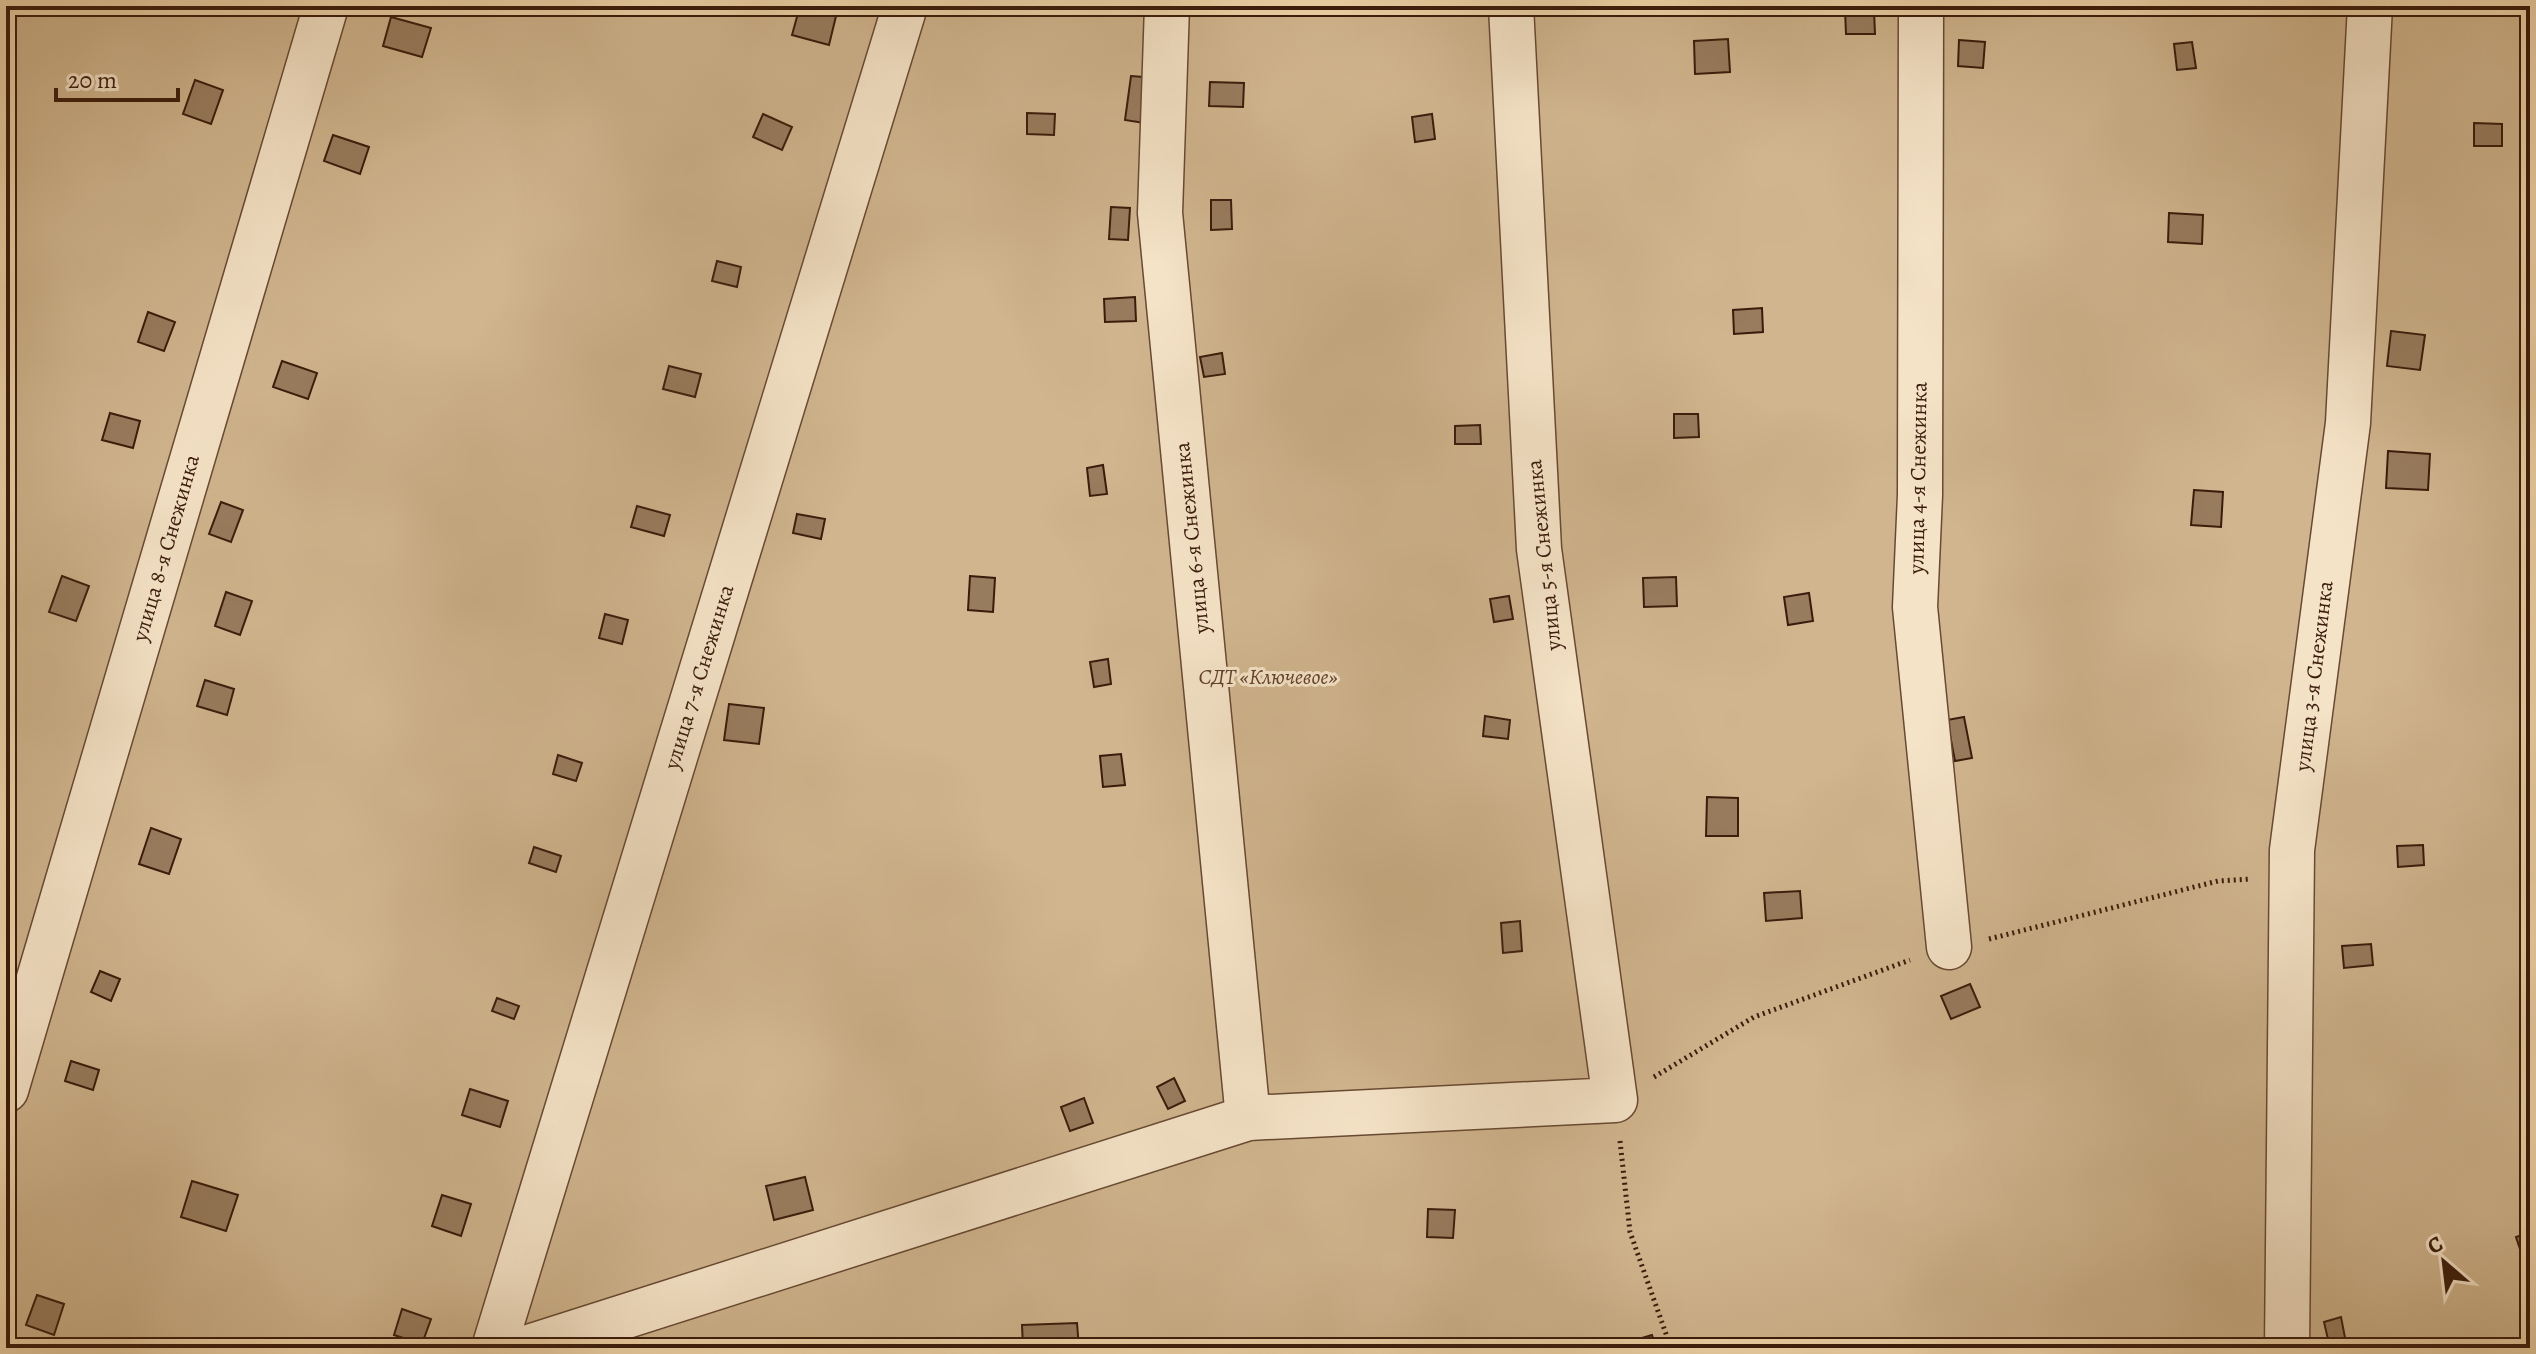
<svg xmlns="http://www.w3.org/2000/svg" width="2536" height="1354" font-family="Alegreya,serif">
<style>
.green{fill:#d0b58e;stroke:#85684d;stroke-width:2}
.building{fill:#987c5e;stroke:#3a1c0c;stroke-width:2}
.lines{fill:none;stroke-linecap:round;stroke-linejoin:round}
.minor-casing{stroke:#674a33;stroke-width:47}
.path{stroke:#3a1c0c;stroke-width:5;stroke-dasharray:2 4;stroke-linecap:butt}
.minor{stroke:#f5e3c7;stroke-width:44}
.labels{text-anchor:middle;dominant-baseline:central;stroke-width:6;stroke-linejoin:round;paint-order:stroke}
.street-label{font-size:22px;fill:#3a1c0c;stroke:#f5e3c7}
.park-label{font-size:22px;font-style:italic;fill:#60422c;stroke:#f5e3c7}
</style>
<rect width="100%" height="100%" fill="#efd4a9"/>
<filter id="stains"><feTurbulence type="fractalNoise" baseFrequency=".0025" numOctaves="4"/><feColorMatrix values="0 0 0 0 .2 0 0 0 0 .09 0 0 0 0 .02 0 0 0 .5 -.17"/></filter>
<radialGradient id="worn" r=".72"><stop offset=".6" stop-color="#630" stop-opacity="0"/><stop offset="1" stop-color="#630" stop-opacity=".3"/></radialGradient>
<!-- green -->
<rect class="green" x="6" y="6" width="2524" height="1342"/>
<!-- building -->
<g class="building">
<polygon points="800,6 837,12 829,45 792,35"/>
<polygon points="1845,10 1874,10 1875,34 1846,34"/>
<polygon points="391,17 431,28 422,57 383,46"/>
<polygon points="1728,39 1730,72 1695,74 1694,41"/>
<polygon points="1959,40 1985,42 1983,68 1958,66"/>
<polygon points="2192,42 2196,68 2177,70 2174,44"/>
<polygon points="1131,76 1156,78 1151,124 1125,120"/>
<polygon points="195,80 223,90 211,124 183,114"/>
<polygon points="1210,82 1244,83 1243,107 1209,106"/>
<polygon points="1027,113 1055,114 1054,135 1027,134"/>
<polygon points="763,114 792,127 782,150 753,137"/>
<polygon points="1432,114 1435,139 1415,142 1412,117"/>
<polygon points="2474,123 2502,124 2502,146 2474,146"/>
<polygon points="333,135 369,147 360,174 324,161"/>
<polygon points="1211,200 1231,200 1232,229 1211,230"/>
<polygon points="1111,207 1130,208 1128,240 1109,239"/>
<polygon points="2169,213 2203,215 2202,244 2168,242"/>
<polygon points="717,261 741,267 737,287 712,281"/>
<polygon points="1135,297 1136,321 1105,322 1104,299"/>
<polygon points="1762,308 1763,332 1734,334 1733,310"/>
<polygon points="148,312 175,322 164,351 138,342"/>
<polygon points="2391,331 2425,335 2420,370 2387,366"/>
<polygon points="1222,353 1225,374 1204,377 1200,357"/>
<polygon points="282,361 317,373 308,399 273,387"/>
<polygon points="669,366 701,374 695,397 663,389"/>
<polygon points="110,413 140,421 133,448 102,440"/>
<polygon points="1674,414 1698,414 1699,437 1674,438"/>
<polygon points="1480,425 1481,444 1455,444 1455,426"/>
<polygon points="2388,451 2430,454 2428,490 2386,488"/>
<polygon points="1103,465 1107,494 1090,496 1087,468"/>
<polygon points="2194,490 2223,492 2221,527 2191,525"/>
<polygon points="221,502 243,510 231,542 209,534"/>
<polygon points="637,506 670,515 664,536 631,527"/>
<polygon points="797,514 825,519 821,539 793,533"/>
<polygon points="62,576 89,586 76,621 49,612"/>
<polygon points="970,576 995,578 993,612 968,610"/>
<polygon points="1676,577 1677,606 1644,607 1643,578"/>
<polygon points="226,592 252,601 240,635 215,626"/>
<polygon points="1809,593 1813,621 1788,625 1784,597"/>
<polygon points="1509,596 1513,619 1494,622 1490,599"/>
<polygon points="605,614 628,620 622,644 599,638"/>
<polygon points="1108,659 1111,684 1094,687 1090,662"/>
<polygon points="205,680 234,689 227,715 197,706"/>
<polygon points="729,704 764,708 759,744 724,740"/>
<polygon points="1485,716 1510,720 1508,739 1483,736"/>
<polygon points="1964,717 1972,758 1955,761 1947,720"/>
<polygon points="1121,754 1125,785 1103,787 1100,756"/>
<polygon points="558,755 582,763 576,781 553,774"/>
<polygon points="1707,797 1738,798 1738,836 1706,836"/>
<polygon points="151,828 181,839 169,874 139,864"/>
<polygon points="2423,845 2424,865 2398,867 2397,846"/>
<polygon points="534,847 561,856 556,872 529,863"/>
<polygon points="1800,891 1802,918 1766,921 1764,893"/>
<polygon points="1520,921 1522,951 1503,953 1501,923"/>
<polygon points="2371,944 2373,965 2344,968 2342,946"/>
<polygon points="100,971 120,979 111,1001 91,992"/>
<polygon points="1970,984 1980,1007 1951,1019 1941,996"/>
<polygon points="497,998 519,1006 514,1019 492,1011"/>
<polygon points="71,1061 99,1070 93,1090 65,1081"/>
<polygon points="1174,1078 1185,1101 1168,1109 1157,1087"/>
<polygon points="470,1089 508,1101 500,1127 462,1115"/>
<polygon points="1084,1098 1093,1123 1070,1131 1061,1107"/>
<polygon points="805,1177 813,1210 774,1220 766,1186"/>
<polygon points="192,1181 238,1195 226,1231 181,1217"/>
<polygon points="442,1195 471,1204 461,1236 432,1226"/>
<polygon points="1428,1209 1455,1210 1453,1238 1427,1237"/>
<polygon points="2530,1232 2530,1259 2524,1261 2516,1237"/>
<polygon points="37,1295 64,1304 54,1335 26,1325"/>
<polygon points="402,1309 431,1319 422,1344 394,1335"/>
<polygon points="2341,1317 2347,1348 2330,1348 2324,1322"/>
<polygon points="1077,1323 1079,1348 1023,1348 1022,1325"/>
<polygon points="1652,1335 1656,1348 1627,1348 1625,1343"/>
</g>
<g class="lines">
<!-- minor casing -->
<g class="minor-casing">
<g id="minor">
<polyline points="1167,6 1160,213 1248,1118"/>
<polyline points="1921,6 1920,495 1915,607 1949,947"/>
<polyline points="6,1090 326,6"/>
<polyline points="494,1348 905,6"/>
<polyline points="526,1348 1248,1118 1615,1100 1539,549 1511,6"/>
<polyline points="2287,1348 2292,850 2348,423 2370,6"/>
</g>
</g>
<!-- path -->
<g class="path">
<polyline points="1989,939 2218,881 2251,879"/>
<polyline points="1654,1077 1754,1017 1910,960"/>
<polyline points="1620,1141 1630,1232 1671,1348"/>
</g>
<!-- minor -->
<use href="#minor" class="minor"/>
</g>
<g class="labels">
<!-- street labels -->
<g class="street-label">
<text transform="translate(1918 478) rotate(-89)">улица 4-я Снежинка</text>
<text transform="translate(1192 538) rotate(-96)">улица 6-я Снежинка</text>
<text transform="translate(166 548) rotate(-74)">улица 8-я Снежинка</text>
<text transform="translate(1544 555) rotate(-96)">улица 5-я Снежинка</text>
<text transform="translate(2314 676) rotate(-83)">улица 3-я Снежинка</text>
<text transform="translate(699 677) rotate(-73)">улица 7-я Снежинка</text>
</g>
<!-- park labels -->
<g class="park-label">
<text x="1268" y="677">СДТ «Ключевое»</text>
</g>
</g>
<!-- margin -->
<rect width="2536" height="1354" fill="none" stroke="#efd4a9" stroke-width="32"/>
<rect x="8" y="8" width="2520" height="1338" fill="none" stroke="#3a1c0c" stroke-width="4"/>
<rect x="16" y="16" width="2504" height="1322" fill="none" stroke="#3a1c0c" stroke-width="2"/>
<!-- north arrow -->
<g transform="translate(2444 1262) rotate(332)" stroke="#f5e3c7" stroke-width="6" paint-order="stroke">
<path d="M0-6L14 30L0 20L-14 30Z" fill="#3a1c0c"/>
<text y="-12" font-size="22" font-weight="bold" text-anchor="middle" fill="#3a1c0c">С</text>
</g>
<!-- scale -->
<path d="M56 88v12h122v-12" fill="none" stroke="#3a1c0c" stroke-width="4"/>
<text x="68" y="88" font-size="24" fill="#3a1c0c" stroke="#f5e3c7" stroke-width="6" paint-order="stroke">20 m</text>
<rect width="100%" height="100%" filter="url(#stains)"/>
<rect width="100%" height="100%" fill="url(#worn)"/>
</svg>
